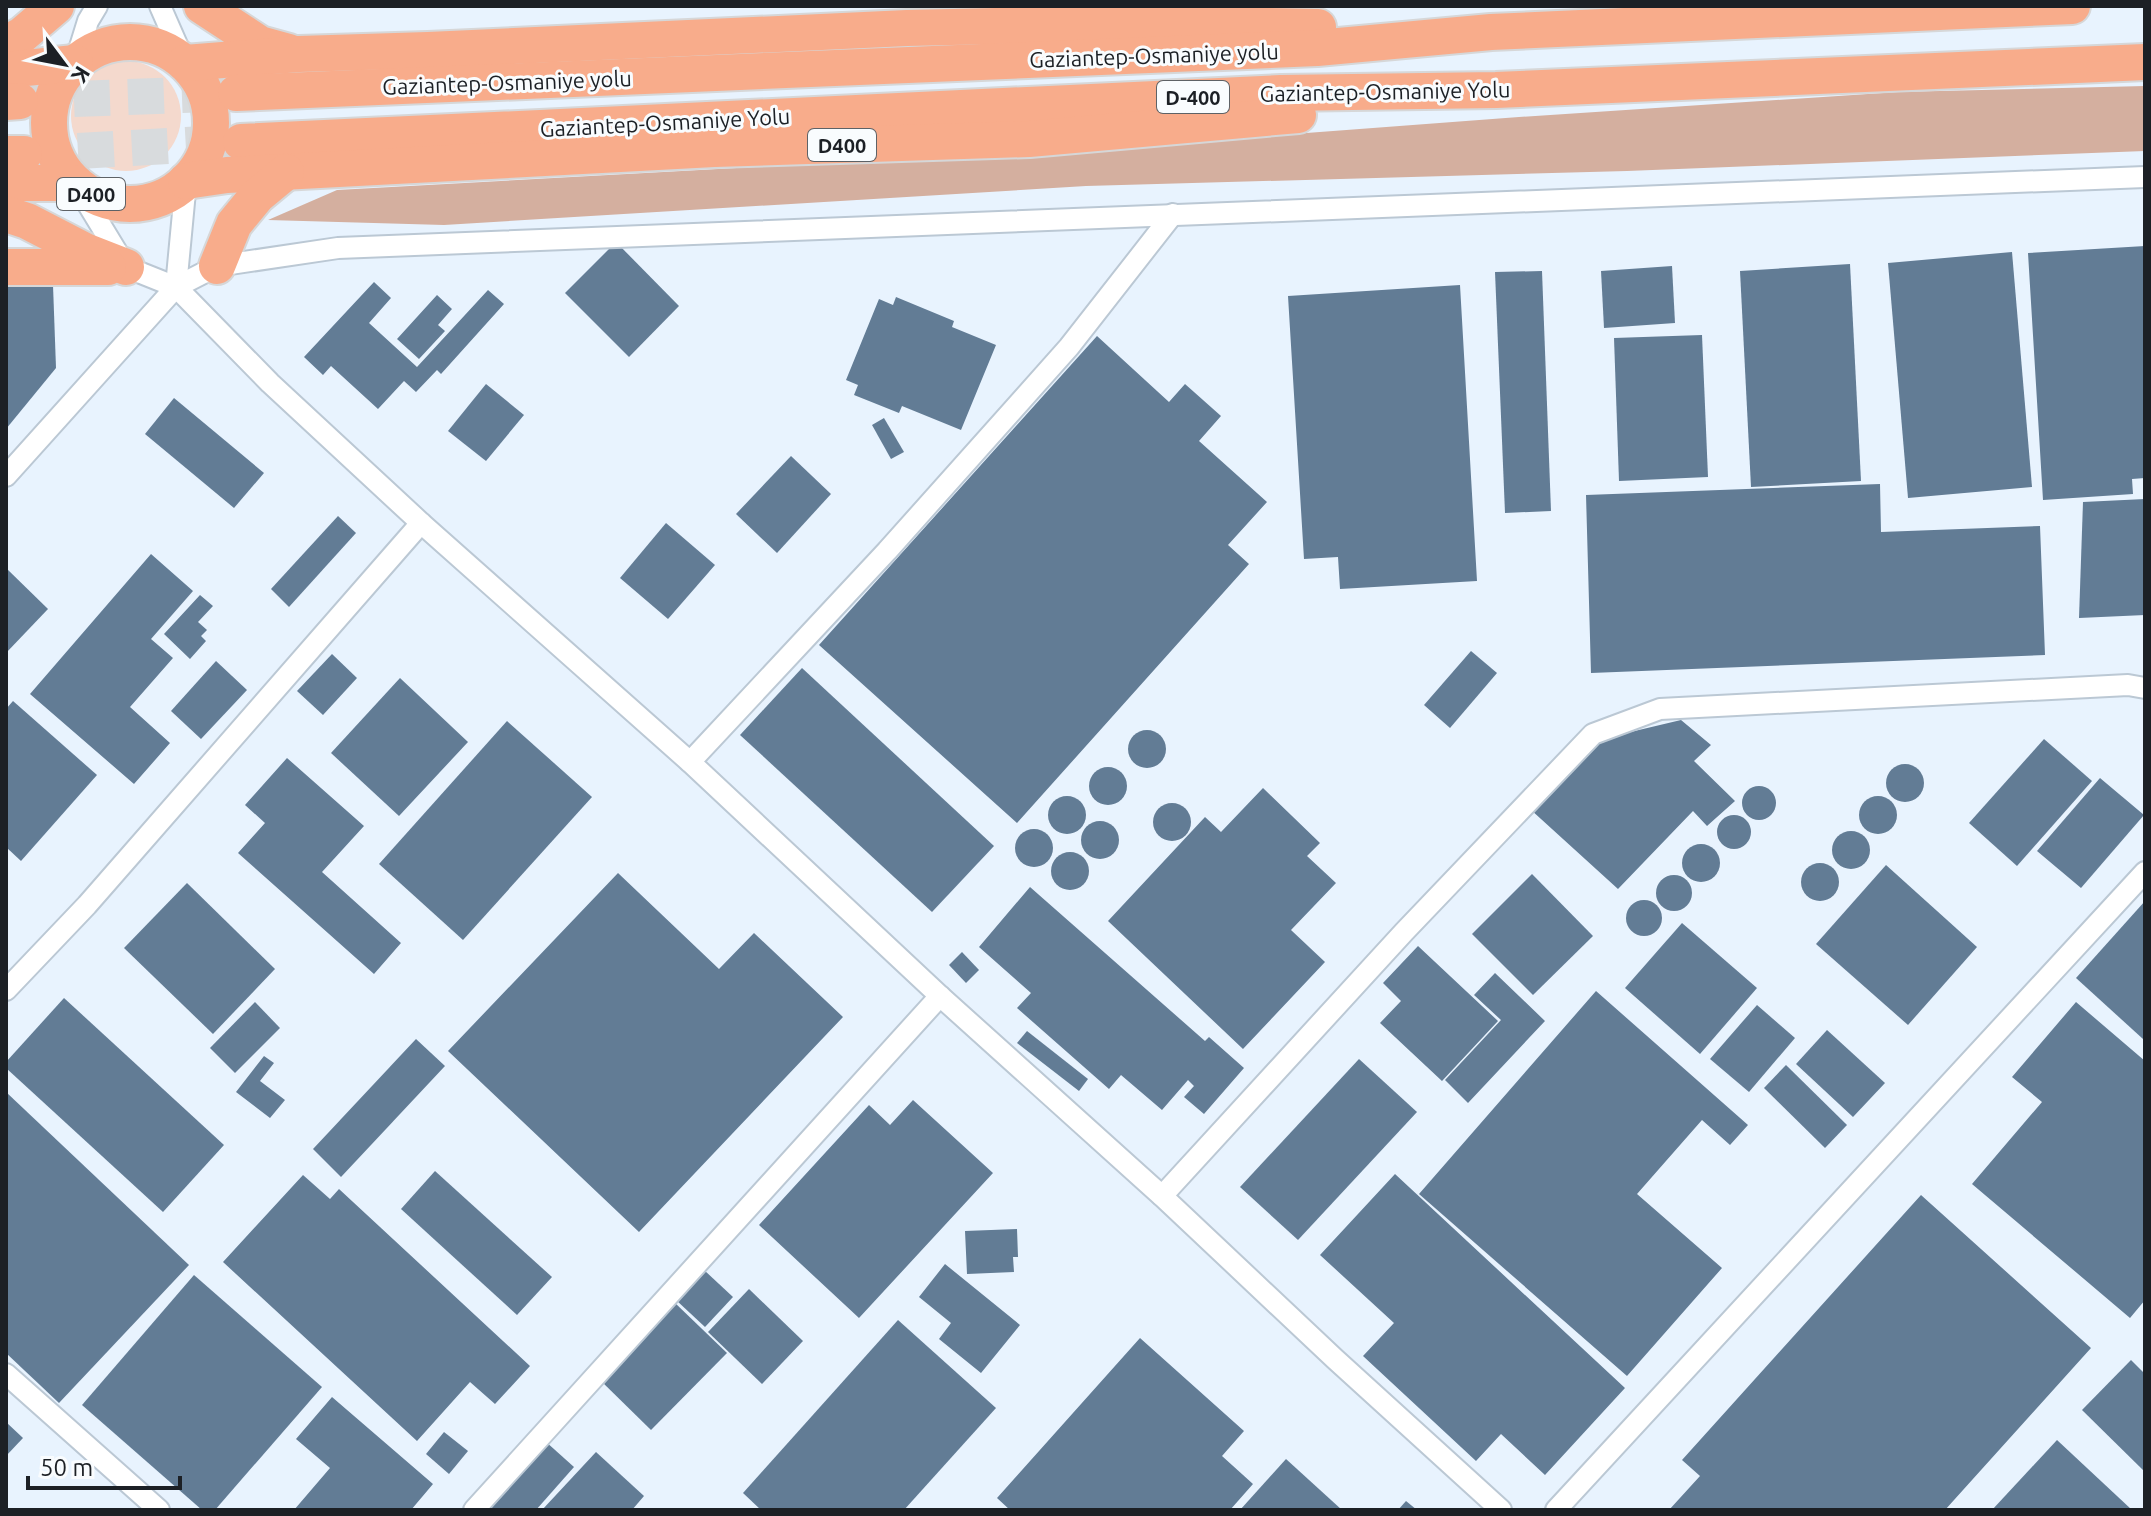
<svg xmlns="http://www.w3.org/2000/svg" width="2151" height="1516" font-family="Ubuntu,sans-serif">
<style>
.built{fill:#e8f3fe}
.green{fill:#f4d9cd}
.forest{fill:#d4af9f}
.building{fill:#627c95}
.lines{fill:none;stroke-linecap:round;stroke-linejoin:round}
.highway-tunnel{stroke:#d8dbdd;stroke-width:36;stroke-dasharray:36 18;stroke-linecap:butt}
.street-casing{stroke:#bbc8d4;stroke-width:24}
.highway-casing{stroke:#d6d7d8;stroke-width:40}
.street{stroke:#fff;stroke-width:20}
.highway{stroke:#f8ac8b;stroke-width:36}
.labels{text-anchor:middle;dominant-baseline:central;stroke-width:6;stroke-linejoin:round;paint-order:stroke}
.shield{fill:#f9fcfe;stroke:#5e6266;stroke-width:2}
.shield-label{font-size:20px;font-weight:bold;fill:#1c2025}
.street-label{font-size:22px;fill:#1c2025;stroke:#f9fcfe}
</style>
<rect width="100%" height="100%" fill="#f9fcfe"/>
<!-- built -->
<rect class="built" x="6" y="6" width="2139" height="1504"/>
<!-- green -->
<circle class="green" cx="126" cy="116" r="55"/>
<!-- forest -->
<polygon class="forest" points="2145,86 2145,151 1627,171 1086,186 444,225 268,220 337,190 1135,146 1519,117 1898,92"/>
<!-- building -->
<g class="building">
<polygon points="616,242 679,306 629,357 565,293"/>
<polygon points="2145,246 2145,478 2132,479 2133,494 2043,500 2028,253"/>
<polygon points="2012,252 2032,487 1908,498 1888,263"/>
<polygon points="1850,264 1861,481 1751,487 1740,271"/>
<polygon points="1672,266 1675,323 1604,328 1601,271"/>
<polygon points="1542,271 1551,511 1505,513 1495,272"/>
<polygon points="374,282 391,298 369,323 417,367 488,290 504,304 441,374 437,370 416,392 404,381 378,409 331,366 323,375 304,357"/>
<polygon points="53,285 56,368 6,429 6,286"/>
<polygon points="1460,285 1477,581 1340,589 1338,557 1304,559 1288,296"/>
<polygon points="437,295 452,309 438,325 445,331 419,359 397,339"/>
<polygon points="896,297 954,321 952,327 996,345 961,430 902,406 899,413 854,395 858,385 846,380 879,299 893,305"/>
<polygon points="1702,335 1708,477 1619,481 1614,338"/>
<polygon points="1097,336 1169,402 1185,384 1221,416 1199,441 1267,502 1228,545 1249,564 1017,823 819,645"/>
<polygon points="486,384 524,415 486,461 448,431"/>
<polygon points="174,398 264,473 234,508 145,434"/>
<polygon points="884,418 904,452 891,459 872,425"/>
<polygon points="791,456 831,494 777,553 736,514"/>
<polygon points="1880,484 1881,532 2040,526 2045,655 1591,673 1586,495"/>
<polygon points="2145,499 2145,615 2079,618 2083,502"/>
<polygon points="338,516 356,533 289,607 271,589"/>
<polygon points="666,523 715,565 668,619 620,578"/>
<polygon points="151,554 193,591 151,639 173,658 130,707 170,743 134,784 30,694"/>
<polygon points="6,568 48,609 6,653"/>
<polygon points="200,595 213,606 198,622 207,630 201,636 206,641 190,659 164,634"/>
<polygon points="1471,651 1497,673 1450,728 1424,705"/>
<polygon points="332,654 357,678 323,715 297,691"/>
<polygon points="216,661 247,690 201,739 171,711"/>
<polygon points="802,668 994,846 932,912 740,735"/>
<polygon points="400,678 468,742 399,816 331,753"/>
<polygon points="13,701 97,775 21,861 6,847 6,709"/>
<polygon points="1681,720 1711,745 1694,761 1735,801 1707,826 1693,811 1618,889 1530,809 1601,739"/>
<polygon points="507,721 592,797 463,940 379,864"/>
<circle cx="1147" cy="749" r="19"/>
<polygon points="2044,739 2092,781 2017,866 1969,823"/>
<polygon points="287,758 364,826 322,872 401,943 374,974 238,853 265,823 245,805"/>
<circle cx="1905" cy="783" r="19"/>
<circle cx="1108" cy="786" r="19"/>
<polygon points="2100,778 2144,815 2081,888 2037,851"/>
<circle cx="1759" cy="803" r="17"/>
<polygon points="1263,788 1320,843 1307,856 1336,883 1291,930 1325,962 1243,1049 1108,921 1205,817 1221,832"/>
<circle cx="1067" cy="815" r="19"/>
<circle cx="1878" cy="815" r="19"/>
<circle cx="1172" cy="822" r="19"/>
<circle cx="1734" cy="832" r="17"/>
<circle cx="1100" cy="840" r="19"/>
<circle cx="1034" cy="848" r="19"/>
<circle cx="1851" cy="850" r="19"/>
<circle cx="1701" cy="863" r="19"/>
<circle cx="1070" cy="871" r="19"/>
<circle cx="1820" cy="882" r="19"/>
<polygon points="1886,865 1977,947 1908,1025 1816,944"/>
<polygon points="618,873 719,969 754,933 843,1017 639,1232 448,1051"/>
<polygon points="1532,874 1593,936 1533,995 1472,934"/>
<circle cx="1674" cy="893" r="18"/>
<polygon points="187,883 275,969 213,1034 124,948"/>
<polygon points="1030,887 1205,1041 1209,1037 1244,1068 1204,1114 1184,1097 1194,1086 1188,1080 1162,1110 1121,1075 1109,1089 1017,1008 1031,993 979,947"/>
<circle cx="1644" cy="918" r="18"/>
<polygon points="2145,901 2145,1037 2143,1039 2076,978"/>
<polygon points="1682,923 1757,988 1700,1054 1625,988"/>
<polygon points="1418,946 1498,1021 1442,1081 1380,1023 1401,1001 1383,983"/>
<polygon points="962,952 979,970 966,983 949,965"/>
<polygon points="1495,973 1545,1021 1468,1103 1445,1080 1501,1020 1474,995"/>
<polygon points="1596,991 1748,1125 1730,1145 1702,1120 1637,1194 1722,1268 1627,1376 1419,1194"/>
<polygon points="64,998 224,1145 163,1212 6,1068 6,1062"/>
<polygon points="255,1002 280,1028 235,1073 210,1048"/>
<polygon points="2076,1002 2145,1061 2145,1300 2130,1318 1972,1184 2042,1102 2012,1077"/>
<polygon points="1757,1005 1795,1038 1749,1092 1710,1059"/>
<polygon points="1827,1030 1885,1083 1853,1117 1796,1064"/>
<polygon points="1027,1031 1088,1079 1079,1091 1017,1043"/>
<polygon points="416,1039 445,1066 341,1177 313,1149"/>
<polygon points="264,1056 274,1063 260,1081 285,1100 270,1118 236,1092"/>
<polygon points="1359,1059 1417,1112 1298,1240 1240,1187"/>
<polygon points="1786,1065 1847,1125 1825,1148 1764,1088"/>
<polygon points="6,1092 189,1265 59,1403 6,1353"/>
<polygon points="913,1100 993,1173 859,1318 759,1225 869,1105 890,1125"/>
<polygon points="435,1171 552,1277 517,1315 401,1209"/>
<polygon points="1395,1174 1625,1388 1545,1475 1501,1434 1476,1461 1363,1356 1394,1323 1320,1255"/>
<polygon points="303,1175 330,1199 339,1189 530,1366 495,1404 470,1382 417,1441 223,1262"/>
<polygon points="1921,1195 2091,1348 1945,1510 1669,1510 1700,1476 1682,1460"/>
<polygon points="1017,1229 1018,1257 1013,1257 1014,1272 967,1274 965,1231"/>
<polygon points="945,1264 1020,1325 981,1373 939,1339 951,1323 919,1297"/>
<polygon points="704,1270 733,1297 705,1327 676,1300"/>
<polygon points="194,1275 322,1387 215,1510 202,1510 82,1405"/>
<polygon points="749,1289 803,1341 762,1384 708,1332"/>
<polygon points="674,1302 727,1353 651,1430 599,1379"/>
<polygon points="898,1320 996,1408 904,1510 761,1510 743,1493"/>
<polygon points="1140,1338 1244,1431 1222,1456 1253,1484 1230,1510 1010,1510 997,1498"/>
<polygon points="2131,1360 2145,1374 2145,1472 2082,1410"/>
<polygon points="332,1397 433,1484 411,1510 294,1510 330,1468 296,1439"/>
<polygon points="6,1422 23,1438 6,1456"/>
<polygon points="444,1432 468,1451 449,1474 426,1454"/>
<polygon points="2057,1440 2132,1510 1992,1510"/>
<polygon points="545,1441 574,1467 536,1510 485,1510"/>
<polygon points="596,1452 644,1496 632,1510 542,1510"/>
<polygon points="1286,1459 1342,1510 1240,1510"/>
<polygon points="1406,1501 1417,1510 1398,1510"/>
</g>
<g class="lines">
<!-- highway-tunnel -->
<g class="highway-tunnel">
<polyline points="20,101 236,93"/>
<polyline points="24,154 241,142"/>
</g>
<!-- street casing -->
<g class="street-casing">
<g id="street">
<polyline points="160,6 185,63"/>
<polyline points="75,63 88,21 97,6"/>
<polyline points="75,183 126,267 176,287 217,266 338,248 2145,177"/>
<polyline points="176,287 270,383 421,523 690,762 940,996 1162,1196 1335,1359 1501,1510"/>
<polyline points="6,476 176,287 186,181"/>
<polyline points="690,762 887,551 1069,347 1173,214"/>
<polyline points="6,990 87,905 421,523"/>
<polyline points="1162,1196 1404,932 1593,734 1660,709 2128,685 2145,688"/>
<polyline points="6,1374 159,1510"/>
<polyline points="474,1510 940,996"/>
<polyline points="1556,1510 2145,872"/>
</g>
</g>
<!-- highway casing -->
<g class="highway-casing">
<g id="highway">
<polyline points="202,6 260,44 289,52"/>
<circle cx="130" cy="123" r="81"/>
<polyline points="6,43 22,35 56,6"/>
<polyline points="185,63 299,54 428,50 907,28 1127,23 1318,27"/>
<polyline points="6,70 75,63"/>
<polyline points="236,93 1317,48 1491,32 2072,6"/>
<polyline points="6,102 20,101"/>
<polyline points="241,142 1281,93 1496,90 2145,62"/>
<polyline points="6,154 24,154"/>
<polyline points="186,181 227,175 714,149 1029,139 1298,115"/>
<polyline points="6,183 75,183"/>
<polyline points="6,214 27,221 85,251 126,267"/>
<polyline points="217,266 234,224 257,196 286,172"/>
<polyline points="6,267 108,267"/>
</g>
</g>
<!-- street -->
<use href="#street" class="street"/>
<!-- highway -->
<use href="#highway" class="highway"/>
</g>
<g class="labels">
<!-- shield labels -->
<g class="shield">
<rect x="1157" y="81" width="72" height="32" rx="6"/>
<rect x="808" y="129" width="68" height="32" rx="6"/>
<rect x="57" y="178" width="68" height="32" rx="6"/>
</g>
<g class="shield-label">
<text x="1193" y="97">D-400</text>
<text x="842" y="145">D400</text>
<text x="91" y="194">D400</text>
</g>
<!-- street labels -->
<g class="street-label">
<text transform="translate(1154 55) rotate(-2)">Gaziantep-Osmaniye yolu</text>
<text transform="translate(507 82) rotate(-2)">Gaziantep-Osmaniye yolu</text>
<text transform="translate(1385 91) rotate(-1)">Gaziantep-Osmaniye Yolu</text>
<text transform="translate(665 122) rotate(-3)">Gaziantep-Osmaniye Yolu</text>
</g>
</g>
<!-- border -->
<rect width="2151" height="1516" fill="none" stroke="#1c2025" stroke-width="16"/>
<!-- north arrow -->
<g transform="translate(64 64) rotate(122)" stroke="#f9fcfe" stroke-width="6" paint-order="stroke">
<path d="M0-6L14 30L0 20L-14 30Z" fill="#1c2025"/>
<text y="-12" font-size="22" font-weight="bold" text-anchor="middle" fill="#1c2025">K</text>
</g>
<!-- scale -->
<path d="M28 1476v12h152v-12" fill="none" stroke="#1c2025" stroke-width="4"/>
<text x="40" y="1476" font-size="24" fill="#1c2025" stroke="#f9fcfe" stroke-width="6" paint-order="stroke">50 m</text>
</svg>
